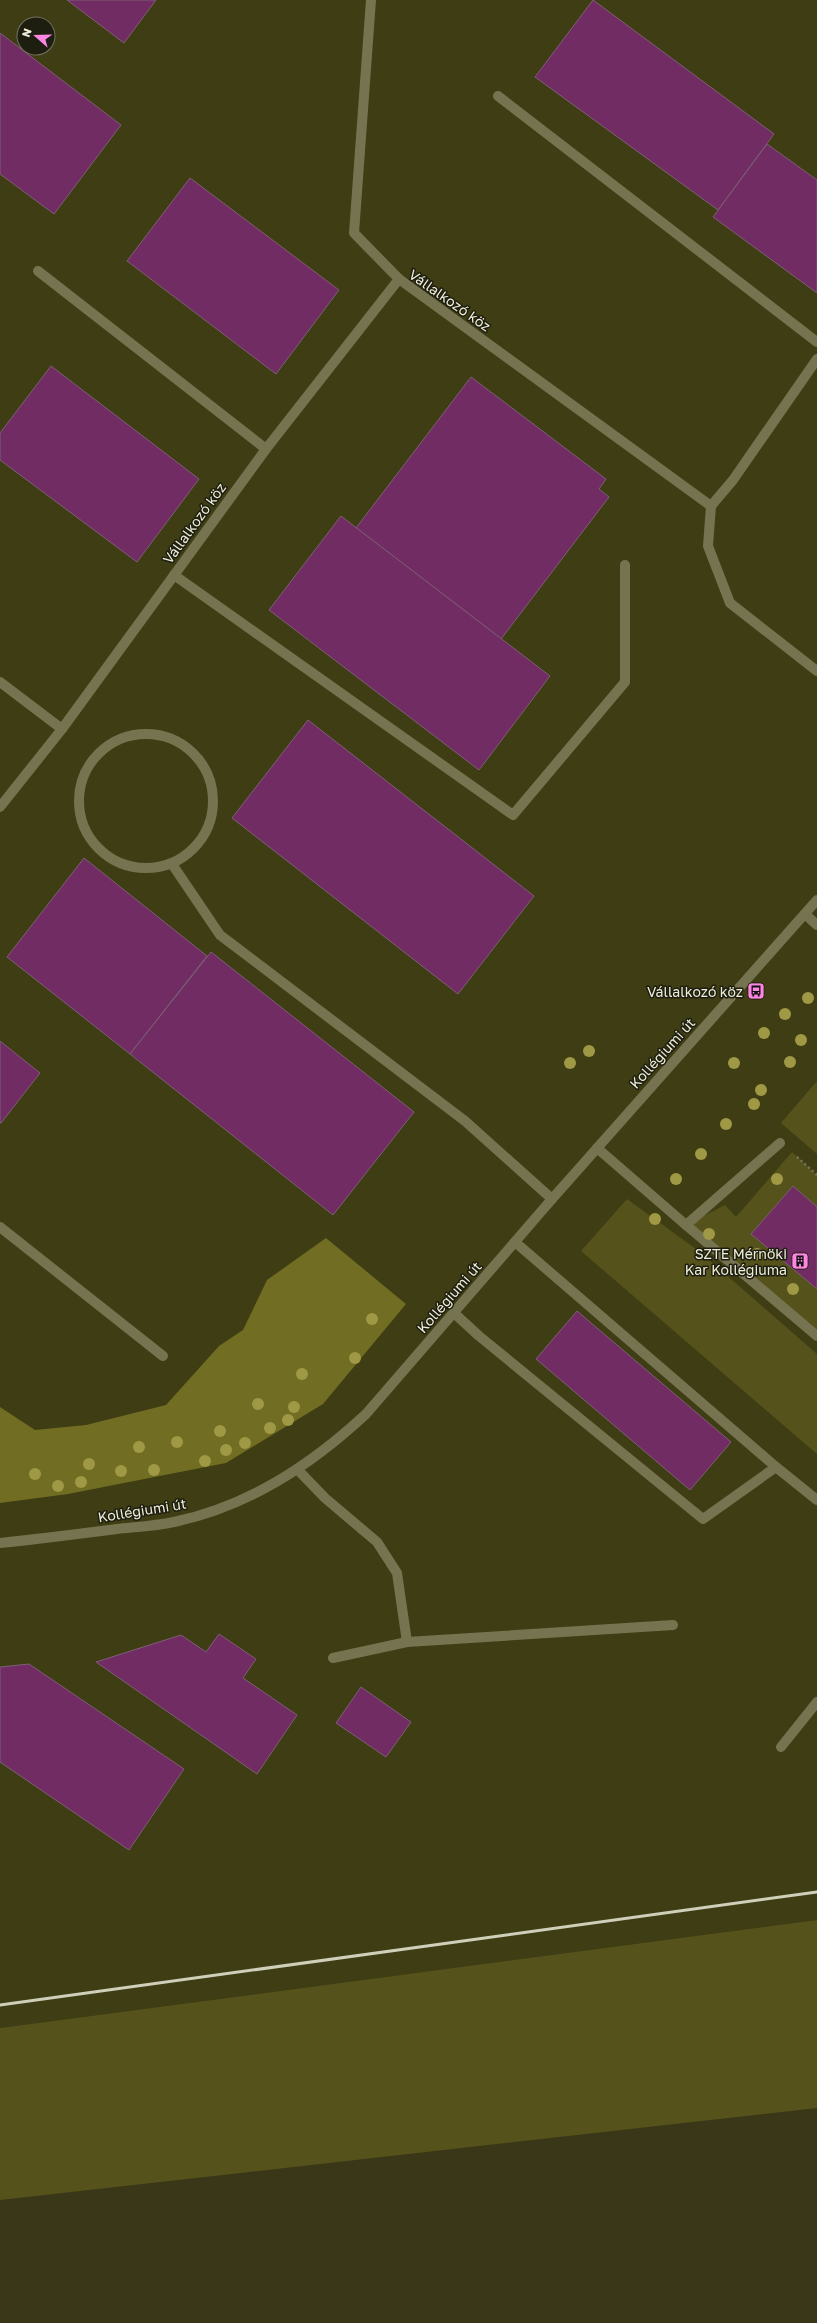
<svg xmlns="http://www.w3.org/2000/svg" width="817" height="2323" font-family="'Golos Text',sans-serif">
<style>
.built{fill:#3f3d14;fill-rule:evenodd}
.green{fill:#56521b}
.forest{fill:#716d22}
.building{fill:#712d63;stroke:#7d5f75}
.lines{fill:none;stroke-linecap:round;stroke-linejoin:round}
.path{stroke:#767559;stroke-width:2.5;stroke-dasharray:2 3;stroke-linecap:butt}
.minor{stroke:#767450;stroke-width:10}
.rail{stroke:#cfcfba;stroke-width:3}
.tree{fill:#9f9945}
.labels{text-anchor:middle;dominant-baseline:central;stroke-width:3;stroke-linejoin:round;paint-order:stroke}
.street-label{font-size:14px;fill:#eeeedb;stroke:#1e1e10}
.poi-label{font-size:14px;fill:#eeeedb;stroke:#1e1e10;text-anchor:end}
</style>
<rect width="100%" height="100%" fill="#393717"/>
<!-- built -->
<path class="built" d="M 0,0 L 817,0 L 817,1920 L 0,2028 ZM 24,24 L 48,24 L 48,48 L 24,48 Z"/>
<!-- green -->
<g class="green">
<polygon points="817,1081 817,1154 781,1123"/>
<polygon points="792,1152 817,1175 817,1207 793,1186 751,1234 817,1289 817,1336 686,1225 725,1205 736,1217"/>
<polygon points="627,1199 700,1252 817,1354 817,1454 581,1251"/>
<polygon points="817,1920 817,2108 0,2200 0,2028"/>
</g>
<!-- forest -->
<polygon class="forest" points="326,1238 406,1304 323,1404 226,1463 68,1494 0,1503 0,1407 35,1430 86,1425 166,1405 219,1346 243,1330 267,1280"/>
<!-- building -->
<g class="building">
<polygon points="67,0 156,0 124,43"/>
<polygon points="593,0 774,134 718,210 535,77"/>
<polygon points="0,33 121,125 54,214 0,174"/>
<polygon points="767,144 817,180 817,293 713,217"/>
<polygon points="190,178 339,290 276,374 127,261"/>
<polygon points="51,366 199,479 137,562 0,460 0,433"/>
<polygon points="471,377 606,479 599,489 609,497 501,639 356,528"/>
<polygon points="341,516 550,676 479,770 269,610"/>
<polygon points="308,720 534,896 458,994 232,818"/>
<polygon points="84,858 207,956 130,1054 7,957"/>
<polygon points="211,952 414,1112 333,1215 130,1054"/>
<polygon points="0,1041 40,1073 1,1123 0,1123"/>
<polygon points="793,1186 817,1207 817,1289 751,1234"/>
<polygon points="577,1311 731,1442 690,1490 536,1359"/>
<polygon points="219,1634 256,1659 243,1678 297,1715 257,1774 96,1662 181,1635 206,1652"/>
<polygon points="29,1664 184,1769 129,1850 0,1762 0,1667"/>
<polygon points="361,1687 411,1722 386,1757 336,1723"/>
</g>
<g class="lines">
<!-- path -->
<polyline class="path" points="797,1157 817,1175"/>
<!-- minor -->
<g class="minor">
<polyline points="371,0 354,233 399,279"/>
<polyline points="498,96 817,342"/>
<polyline points="38,271 266,449"/>
<polyline points="711,506 733,480 817,359"/>
<polyline points="174,575 513,815 625,682 625,565"/>
<polyline points="0,682 62,729"/>
<circle cx="146" cy="801" r="67"/>
<polyline points="0,807 62,729 266,449 399,279 711,506 708,546 730,603 817,671"/>
<polyline points="172,864 220,935 465,1121 552,1199"/>
<polyline points="805,914 817,925"/>
<polyline points="597,1148 686,1225 780,1143"/>
<polyline points="686,1225 817,1336"/>
<polyline points="0,1227 163,1356"/>
<polyline points="515,1242 776,1467"/>
<polyline points="454,1313 479,1336 703,1519 776,1467 817,1500"/>
<polyline points="298,1470 325,1498 377,1542 397,1573 407,1642"/>
<path d="M 0,1543 C 39,1539 78,1534 117,1529 C 136,1527 156,1526 174,1522 C 249,1506 311,1465 366,1414 L 552,1199 L 817,900"/>
<polyline points="333,1658 407,1642 673,1625"/>
<polyline points="781,1747 817,1702"/>
</g>
<!-- rail -->
<polyline class="rail" points="0,2005 817,1892"/>
</g>
<!-- trees -->
<g class="tree">
<circle cx="808" cy="998" r="6"/>
<circle cx="785" cy="1014" r="6"/>
<circle cx="764" cy="1033" r="6"/>
<circle cx="801" cy="1040" r="6"/>
<circle cx="589" cy="1051" r="6"/>
<circle cx="790" cy="1062" r="6"/>
<circle cx="570" cy="1063" r="6"/>
<circle cx="734" cy="1063" r="6"/>
<circle cx="761" cy="1090" r="6"/>
<circle cx="754" cy="1104" r="6"/>
<circle cx="726" cy="1124" r="6"/>
<circle cx="701" cy="1154" r="6"/>
<circle cx="676" cy="1179" r="6"/>
<circle cx="777" cy="1179" r="6"/>
<circle cx="655" cy="1219" r="6"/>
<circle cx="709" cy="1234" r="6"/>
<circle cx="757" cy="1254" r="6"/>
<circle cx="793" cy="1289" r="6"/>
<circle cx="372" cy="1319" r="6"/>
<circle cx="355" cy="1358" r="6"/>
<circle cx="302" cy="1374" r="6"/>
<circle cx="258" cy="1404" r="6"/>
<circle cx="294" cy="1407" r="6"/>
<circle cx="288" cy="1420" r="6"/>
<circle cx="270" cy="1428" r="6"/>
<circle cx="220" cy="1431" r="6"/>
<circle cx="177" cy="1442" r="6"/>
<circle cx="245" cy="1443" r="6"/>
<circle cx="139" cy="1447" r="6"/>
<circle cx="226" cy="1450" r="6"/>
<circle cx="205" cy="1461" r="6"/>
<circle cx="89" cy="1464" r="6"/>
<circle cx="154" cy="1470" r="6"/>
<circle cx="121" cy="1471" r="6"/>
<circle cx="35" cy="1474" r="6"/>
<circle cx="81" cy="1482" r="6"/>
<circle cx="58" cy="1486" r="6"/>
</g>
<!-- icons -->
<defs>
<g id="bus-square" transform="scale(0.9)"><rect x="-9" y="-9" width="18" height="18" rx="4" fill="#fd86e2" stroke="#1e1e10"/><path d="M-5-6H5V4H4V6H2V4H-2V6H-4V4H-5ZM-3.5-4V0h7V-4ZM-3.5 1.2v1.5H-2V1.2ZM2 1.2v1.5H3.5V1.2Z" fill="#111"/></g>
<g id="building-square" transform="scale(0.9)"><rect x="-9" y="-9" width="18" height="18" rx="4" fill="#fd86e2" stroke="#1e1e10"/><path d="M-4-6H4V6H1V3H-1V6H-4ZM-2.5-4.3h1.7v1.8h-1.7ZM.8-4.3h1.7v1.8H.8ZM-2.5-1h1.7V.8h-1.7ZM.8-1h1.7V.8H.8Z" fill="#111"/></g>
</defs>
<g fill-rule="evenodd">
<use href="#bus-square" x="756" y="991"/>
<use href="#building-square" x="800" y="1261"/>
</g>
<g class="labels">
<!-- street labels -->
<g class="street-label">
<text transform="translate(450 300) rotate(35)">Vállalkozó köz</text>
<text transform="translate(194 523) rotate(-54)">Vállalkozó köz</text>
<text transform="translate(662 1053) rotate(-48)">Kollégiumi út</text>
<text transform="translate(449 1297) rotate(-49)">Kollégiumi út</text>
<text transform="translate(142 1510) rotate(-9)">Kollégiumi út</text>
</g>
<!-- poi labels -->
<g class="poi-label">
<text x="743" y="991">Vállalkozó köz</text>
<text x="787" y="1253">SZTE Mérnöki<tspan x="787" dy="16">Kar Kollégiuma</tspan></text>
</g>
</g>
<!-- north arrow -->
<g transform="translate(36 36) rotate(290)"><circle r="19" fill="#1e1e10" stroke="#717161"/>
<path d="M0-3L7 15L0 10L-7 15Z" fill="#fd86e2"/>
<text y="-6" font-size="11" font-weight="bold" text-anchor="middle" fill="#eeeedb">N</text>
</g>
</svg>
